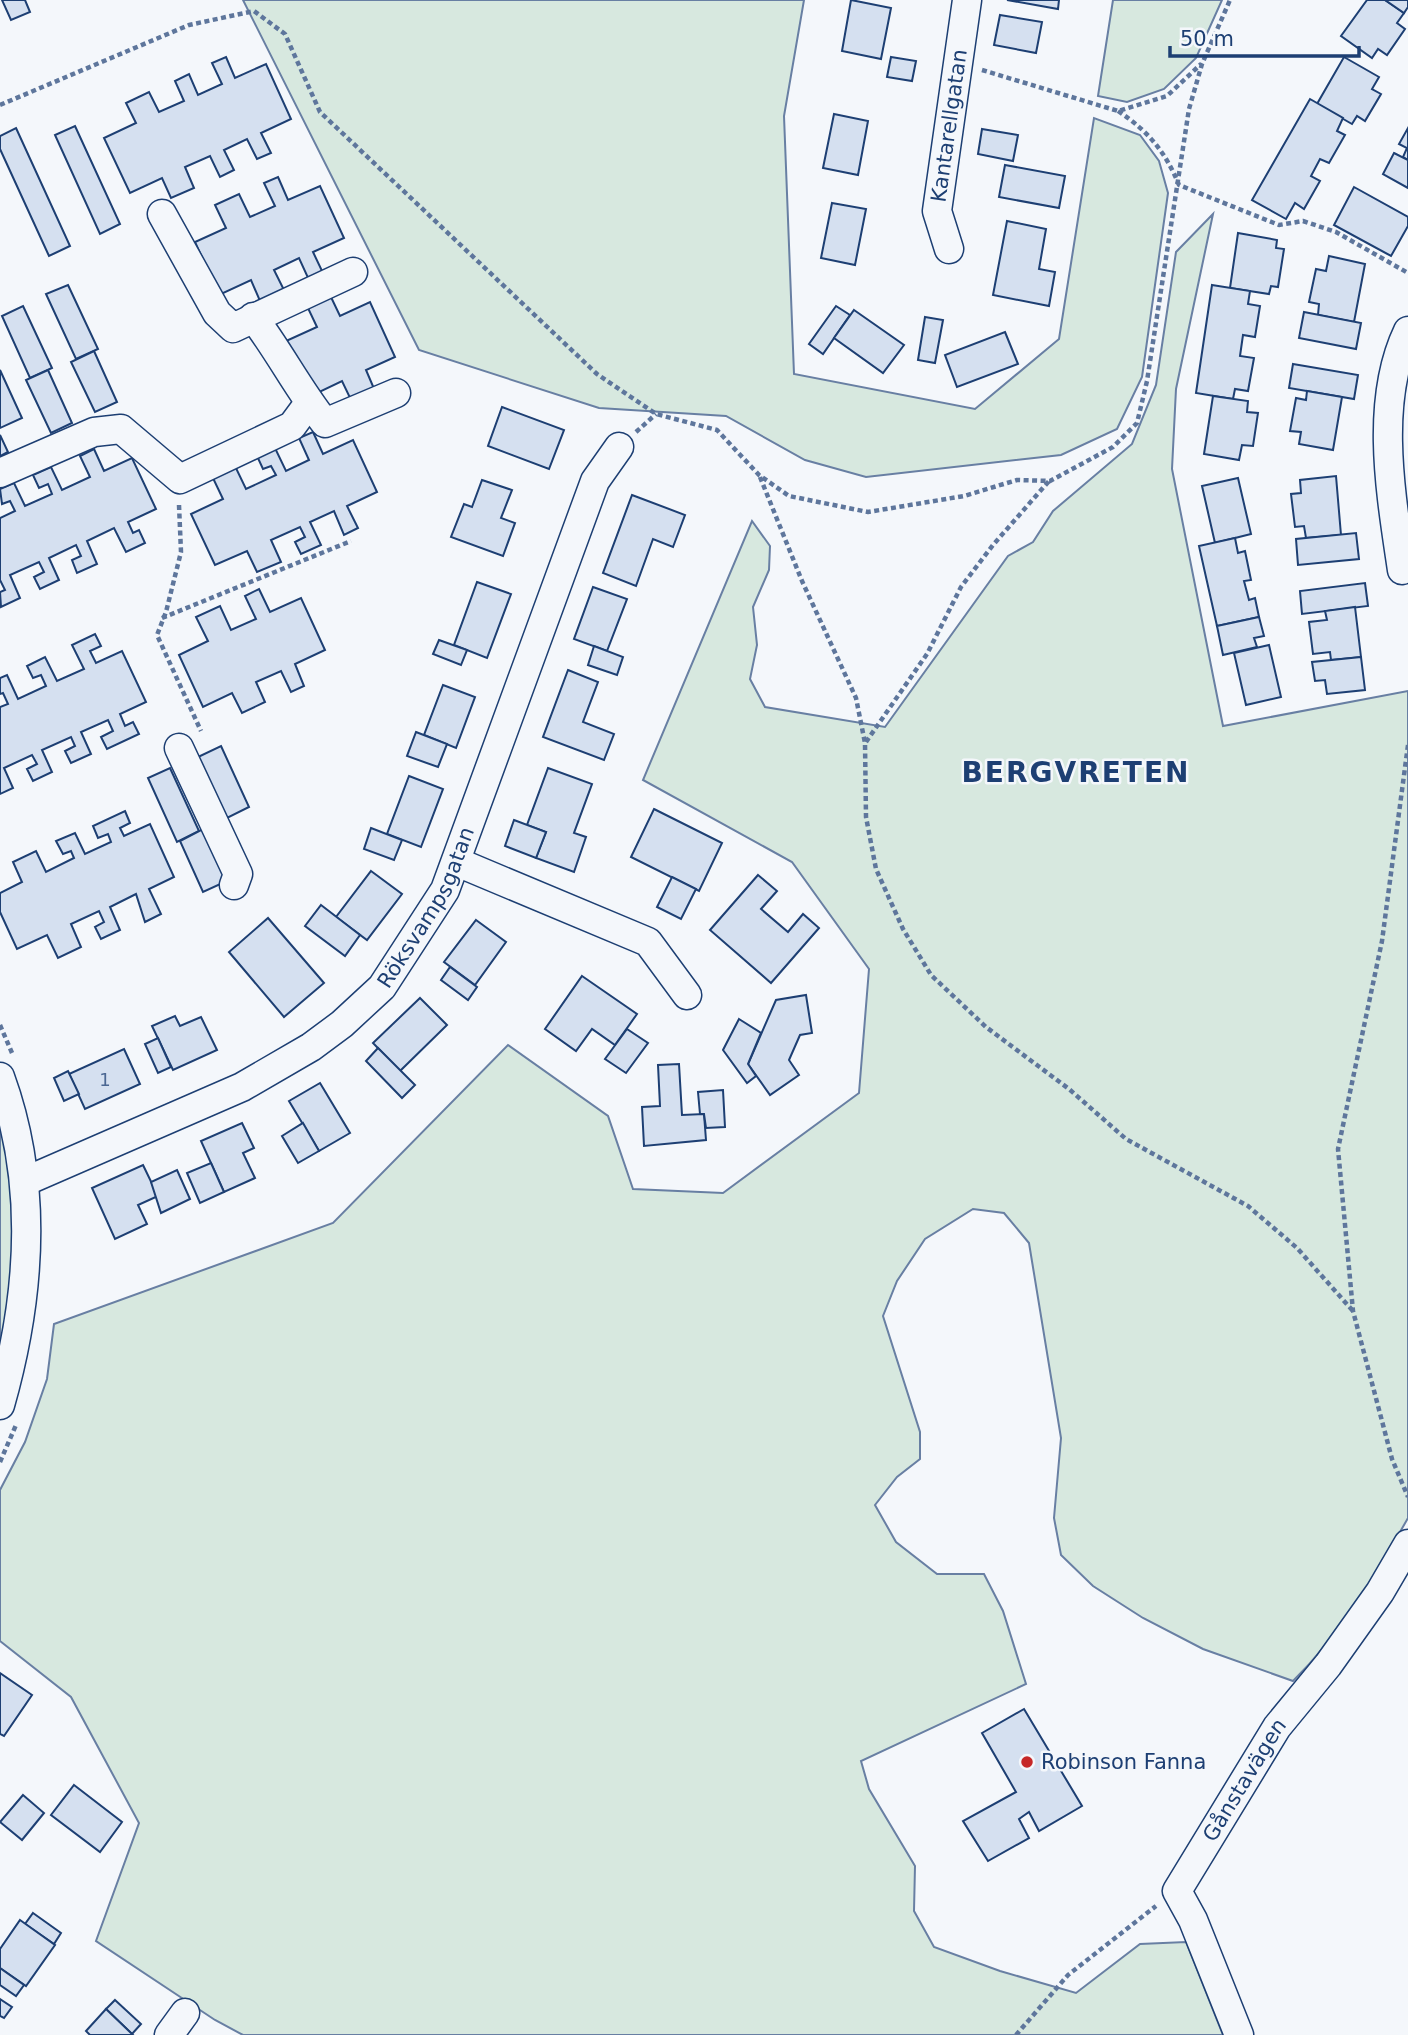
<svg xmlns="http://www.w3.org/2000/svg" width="1408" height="2035" font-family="'DejaVu Sans',sans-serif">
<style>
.green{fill:#d7e8df;stroke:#687fa3;stroke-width:2}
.building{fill:#d5e0f0;stroke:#1d3f73;stroke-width:2}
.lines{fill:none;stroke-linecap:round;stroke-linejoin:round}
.minor-casing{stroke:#1d3f73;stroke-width:31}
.path{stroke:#5e769c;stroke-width:4.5;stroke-dasharray:5 3.5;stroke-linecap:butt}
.minor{stroke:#f4f7fb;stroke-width:28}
.poi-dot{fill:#c62828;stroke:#f4f7fb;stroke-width:2.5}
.labels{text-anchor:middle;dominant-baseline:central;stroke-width:5;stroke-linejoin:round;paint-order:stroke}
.number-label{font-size:18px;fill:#4b6792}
.street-label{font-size:21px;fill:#1d3f73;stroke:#f4f7fb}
.poi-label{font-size:21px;fill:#1d3f73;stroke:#f4f7fb;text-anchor:start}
.district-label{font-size:28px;font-weight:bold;letter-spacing:2px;fill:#1d3f73;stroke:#f4f7fb}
</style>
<rect width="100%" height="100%" fill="#f4f7fb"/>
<!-- green -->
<g class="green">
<polygon points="243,0 804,0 784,116 794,374 975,409 1059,339 1094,118 1140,135 1159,161 1168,193 1142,377 1117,429 1061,455 866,477 805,460 726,416 599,408 419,350"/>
<polygon points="1113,0 1222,0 1196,58 1164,89 1127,102 1098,96"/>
<path d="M 1213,214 L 1176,389 L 1172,469 L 1223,726 L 1408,691 L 1408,1518 C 1375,1576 1341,1634 1293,1681 L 1203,1649 L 1143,1618 L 1093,1586 L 1061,1555 L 1054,1518 L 1061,1438 L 1029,1243 L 1004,1213 L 973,1209 L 925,1239 L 897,1281 L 883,1316 L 920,1432 L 920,1459 L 897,1477 L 875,1505 L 896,1542 L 937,1574 L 984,1574 L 1003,1611 L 1026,1684 L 861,1761 L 869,1789 L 915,1866 L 914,1911 L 934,1947 L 1000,1971 L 1076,1993 L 1140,1944 L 1186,1942 L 1223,2035 L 243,2035 L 215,2020 L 96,1941 L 139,1823 L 71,1697 L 0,1641 L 0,1490 L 25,1442 L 47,1379 L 54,1324 L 333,1223 L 508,1045 L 608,1116 L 633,1189 L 723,1193 L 859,1093 L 869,969 L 792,862 L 643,780 L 752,521 L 770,546 L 769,570 L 753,607 L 757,645 L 750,679 L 765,707 L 885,727 L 1008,556 L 1033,542 L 1053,511 L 1132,444 L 1156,385 L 1176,252 Z"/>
<path d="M 0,1127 C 23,1201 13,1286 0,1360 Z"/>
</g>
<!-- building -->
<g class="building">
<polygon points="2,0 25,0 30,12 11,20"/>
<polygon points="851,0 891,8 881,59 842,51"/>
<polygon points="1007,0 1059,0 1058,9"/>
<polygon points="1367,0 1385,0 1404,13 1397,23 1405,29 1387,55 1378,49 1372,58 1341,36"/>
<polygon points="1385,0 1408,0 1408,7 1404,13"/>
<polygon points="1000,15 1042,22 1036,53 994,45"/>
<polygon points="226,57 235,78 266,64 291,119 261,133 271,153 257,159 247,139 224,150 234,170 220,177 210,156 185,167 194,188 171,198 162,178 130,193 104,138 136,123 126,103 149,92 159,112 184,101 175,81 189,74 198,95 222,84 212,63"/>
<polygon points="891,57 916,61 912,81 887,77"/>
<polygon points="1344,57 1379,77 1372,89 1381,94 1365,121 1357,116 1352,124 1317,104"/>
<polygon points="1310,99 1343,118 1337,131 1345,135 1329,163 1320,159 1311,176 1320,181 1304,209 1295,203 1286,219 1252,200"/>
<polygon points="834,114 868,121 858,175 823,168"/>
<polygon points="75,126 120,224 100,234 55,135"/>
<polygon points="16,128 70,246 49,256 0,149 0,136"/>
<polygon points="1408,128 1408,160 1403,157 1407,148 1399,144"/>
<polygon points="982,129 1018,135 1013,161 978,154"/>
<polygon points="1394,153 1408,160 1408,188 1383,174"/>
<polygon points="1005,165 1065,176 1059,208 999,197"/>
<polygon points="278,177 288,200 320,186 344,238 313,252 323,273 309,280 299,258 274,270 284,290 260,301 251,280 219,295 195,242 226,228 215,205 239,194 250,217 275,206 264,183"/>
<polygon points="1354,187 1408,217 1408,226 1391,256 1334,225"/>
<polygon points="832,203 866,209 855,265 821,258"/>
<polygon points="1007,221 1046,229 1039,269 1055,272 1049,306 993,295"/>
<polygon points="1238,233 1277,240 1276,248 1284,249 1278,287 1271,286 1269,294 1230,288"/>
<polygon points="1329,256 1365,264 1354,322 1318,315 1319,304 1309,302 1316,269 1326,271"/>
<polygon points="68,285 98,349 76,359 46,294"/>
<polygon points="1212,285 1250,291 1248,304 1260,306 1255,337 1243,335 1240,356 1254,358 1248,391 1235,389 1233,399 1196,393"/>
<polygon points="330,295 340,316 370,302 395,357 366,370 375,391 352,402 342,381 311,396 286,341 317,327 307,306"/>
<polygon points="23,306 52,368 30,378 2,316"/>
<polygon points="836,306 850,315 823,354 809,344"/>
<polygon points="854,310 904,345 883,373 834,338"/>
<polygon points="1304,312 1361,323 1356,349 1299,338"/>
<polygon points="925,317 943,320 935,363 918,360"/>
<polygon points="1005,332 1018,364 957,387 945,355"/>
<polygon points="94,351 117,402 95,412 71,362"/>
<polygon points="1293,364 1358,375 1354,399 1289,388"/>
<polygon points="0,370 22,418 0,428"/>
<polygon points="48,370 72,423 51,433 26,380"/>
<polygon points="1307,391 1342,397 1333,450 1299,444 1301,432 1290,431 1296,398 1306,400"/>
<polygon points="1213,396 1248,401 1247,412 1258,413 1253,446 1242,445 1239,460 1204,454"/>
<polygon points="502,407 564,430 549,469 488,446"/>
<polygon points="313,432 323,454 353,440 377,492 347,506 358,528 344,535 334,511 310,522 321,545 301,554 295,542 305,537 300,527 271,540 281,562 257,572 247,551 215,565 191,514 223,499 212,476 235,466 246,489 276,475 271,466 263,469 257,456 275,448 286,471 309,460 299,438"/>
<polygon points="0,435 8,452 0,456"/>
<polygon points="94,449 104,471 132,458 156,509 128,522 133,533 139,530 145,543 126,552 114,528 87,541 97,564 77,573 72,560 81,556 76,545 49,558 59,580 40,589 34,577 44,572 39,562 10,575 20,598 1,607 0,592 5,590 0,580 0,518 15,511 10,501 2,504 0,489 14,483 25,506 52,494 48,484 39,488 33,475 51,467 62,490 90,477 80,456"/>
<polygon points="1336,476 1341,535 1306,538 1304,526 1295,527 1291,494 1301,493 1300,480"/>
<polygon points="1238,478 1251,534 1215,543 1202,486"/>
<polygon points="482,480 512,490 501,518 515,523 503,556 451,537 464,504 472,507"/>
<polygon points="632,495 685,515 673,547 653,539 636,586 603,573"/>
<polygon points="1356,533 1359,559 1298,565 1296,539"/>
<polygon points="1235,538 1238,553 1245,551 1251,580 1244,581 1249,600 1255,598 1259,617 1217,626 1199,546"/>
<polygon points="477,582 511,594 487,658 454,645"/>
<polygon points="1365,583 1368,606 1302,614 1300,591"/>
<polygon points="593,587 627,599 607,651 574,639"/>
<polygon points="259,589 270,612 301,598 325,650 295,664 304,686 291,692 281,671 256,682 265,702 242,713 232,693 203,707 179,655 208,641 196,617 220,606 231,630 256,619 245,596"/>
<polygon points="1355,607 1361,657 1331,660 1330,652 1313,654 1309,622 1327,620 1325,611"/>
<polygon points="1259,617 1264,636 1254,638 1257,647 1223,655 1217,626"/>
<polygon points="95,634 101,646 90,651 96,663 122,651 146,702 120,714 125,726 133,722 139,734 107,749 101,737 113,731 108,720 81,732 91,754 71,763 65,751 75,746 71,737 42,750 52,772 33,781 27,769 37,764 32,755 4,768 13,788 0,794 0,707 8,704 3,693 0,694 0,678 7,675 18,699 46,686 41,675 33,678 27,666 45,657 57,681 84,669 72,645"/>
<polygon points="439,640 467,650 461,665 433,654"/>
<polygon points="1269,645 1281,697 1246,705 1234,653"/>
<polygon points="594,646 623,657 617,675 588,665"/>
<polygon points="1361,657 1365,690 1327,694 1325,680 1315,681 1312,662"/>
<polygon points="568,670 598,682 583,722 614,734 604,760 543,737"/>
<polygon points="443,685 475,697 456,748 424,735"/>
<polygon points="416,732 447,744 438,767 407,756"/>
<polygon points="221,746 249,807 227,818 198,757"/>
<polygon points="170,768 199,831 177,842 148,778"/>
<polygon points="548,768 592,784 574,833 586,837 574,872 536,858 546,832 527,825"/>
<polygon points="409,776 443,789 421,847 387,834"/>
<polygon points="654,809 722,843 699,891 631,857"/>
<polygon points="125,811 130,823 120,828 124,836 150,824 174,877 149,889 161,914 145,922 136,894 110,907 120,930 101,939 95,927 104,922 99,911 71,924 81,947 58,958 47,935 17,949 0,912 0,893 22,882 13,862 36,851 46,872 74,858 71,851 63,854 56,841 75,833 85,854 111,842 108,834 98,838 93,826"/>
<polygon points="514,820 546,832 536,858 505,846"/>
<polygon points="371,828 402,840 394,860 364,849"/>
<polygon points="203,829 227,881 203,892 180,841"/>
<polygon points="371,871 402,894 367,940 336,917"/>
<polygon points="758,875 777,891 761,909 788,932 803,914 819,928 771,983 710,930"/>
<polygon points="672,877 696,889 681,919 657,907"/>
<polygon points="321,905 360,935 345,956 305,926"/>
<polygon points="268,918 324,983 284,1017 229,952"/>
<polygon points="476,920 506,942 475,985 444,962"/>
<polygon points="450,967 477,987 468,1000 441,980"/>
<polygon points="582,976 637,1014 615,1045 592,1029 576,1051 545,1029"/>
<polygon points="806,995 812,1033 800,1035 789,1060 799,1075 770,1095 748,1064 776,1000"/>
<polygon points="420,998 447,1025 400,1071 373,1043"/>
<polygon points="175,1016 180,1026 201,1017 217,1050 173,1070 152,1026"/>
<polygon points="739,1019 761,1033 748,1064 756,1076 747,1083 723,1050"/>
<polygon points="627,1029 648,1043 626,1073 605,1059"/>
<polygon points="158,1038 171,1067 158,1073 145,1044"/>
<polygon points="378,1048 415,1085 402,1098 366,1061"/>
<polygon points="124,1049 140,1084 85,1109 69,1074"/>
<polygon points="679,1064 682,1115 704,1114 706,1140 644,1146 642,1107 660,1106 658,1065"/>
<polygon points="68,1071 79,1094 64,1101 54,1078"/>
<polygon points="320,1083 350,1133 319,1151 289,1101"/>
<polygon points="723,1090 725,1127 706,1128 704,1114 700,1114 698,1092"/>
<polygon points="242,1123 254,1148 243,1153 255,1178 224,1192 201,1141"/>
<polygon points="303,1123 319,1151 298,1163 282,1136"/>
<polygon points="211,1163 224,1192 200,1203 187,1173"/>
<polygon points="143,1165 158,1196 138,1205 147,1224 115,1239 92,1188"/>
<polygon points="177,1170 190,1199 161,1213 151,1182"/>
<polygon points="0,1673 32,1695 4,1736 0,1734"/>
<polygon points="1024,1709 1082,1806 1039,1831 1029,1812 1019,1819 1029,1838 988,1861 963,1821 1016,1792 982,1733"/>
<polygon points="74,1785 122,1822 100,1852 51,1815"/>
<polygon points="23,1795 44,1813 22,1840 0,1822"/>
<polygon points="33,1913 61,1933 54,1944 25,1924"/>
<polygon points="20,1920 55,1945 26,1986 0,1968 0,1949"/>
<polygon points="0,1968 24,1985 16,1996 0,1985"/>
<polygon points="0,1999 12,2007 4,2018 0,2016"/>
<polygon points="115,2000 141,2024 132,2034 106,2009"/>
<polygon points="106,2009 132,2034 133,2035 90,2035 86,2031"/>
</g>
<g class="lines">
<!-- minor casing -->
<g class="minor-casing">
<g id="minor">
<polyline points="162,214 217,313 233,328 353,272"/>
<path id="s1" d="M 949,249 L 937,211 L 967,0"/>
<path d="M 253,317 C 279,351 298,389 325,423 L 396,393"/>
<polyline points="0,473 94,432 121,429 180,479 292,426 309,403"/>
<path d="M 1402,570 C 1391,495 1374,402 1408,331"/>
<polyline points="179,748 238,874 234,885"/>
<polyline points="457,862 648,942 687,995"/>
<path d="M 0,1077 C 39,1184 31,1296 0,1405"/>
<path id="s2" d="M 26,1181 L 242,1087 L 311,1047 L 342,1024 L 382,987 L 445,890 L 595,481 L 619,447"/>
<polyline points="169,2035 185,2013"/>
<path id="s3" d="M 1239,2035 L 1193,1920 L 1177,1891 L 1277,1727 L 1328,1665 L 1380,1592 L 1408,1544"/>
</g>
</g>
<!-- path -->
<g class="path">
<polyline points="982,70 1118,111 1167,96 1201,64"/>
<polyline points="0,105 189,25 254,11 285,34 320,112 597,374 656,414 717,430 759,475 789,496 868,512 964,496 1017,480 1050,481 1113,447 1137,423 1147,381 1189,109 1202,64 1230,0"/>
<path d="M 1118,111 C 1148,131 1165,151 1179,185 L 1279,225 L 1303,221 L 1336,232 L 1408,273"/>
<polyline points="636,432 656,414"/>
<polyline points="760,477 802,581 856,698 865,743 866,817 876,869 903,929 931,975 986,1027 1069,1089 1126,1139 1248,1206 1297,1248 1353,1311"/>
<polyline points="179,505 181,552 166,612 157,635 201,731"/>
<polyline points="162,618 351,541"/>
<polyline points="866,742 927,654 961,587 993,545 1049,481"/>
<polyline points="1408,745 1382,941 1338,1149 1353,1311 1392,1459 1408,1497"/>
<polyline points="0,1025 12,1053"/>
<polyline points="0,1462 16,1425"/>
<polyline points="1016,2035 1068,1975 1156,1906"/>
</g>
<!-- minor -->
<use href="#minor" class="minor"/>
</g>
<!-- markers -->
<circle class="poi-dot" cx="1027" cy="1762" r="7"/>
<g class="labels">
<!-- number labels -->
<g class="number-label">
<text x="105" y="1079">1</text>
</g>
<!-- street labels -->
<g class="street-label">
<text stroke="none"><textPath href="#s1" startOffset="126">Kantarellgatan</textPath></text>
<text stroke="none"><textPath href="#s2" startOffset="500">Röksvampsgatan</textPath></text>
<text stroke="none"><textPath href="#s3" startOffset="287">Gånstavägen</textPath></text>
</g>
<!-- poi labels -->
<g class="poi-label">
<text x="1041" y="1762">Robinson Fanna</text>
</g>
<!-- district labels -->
<g class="district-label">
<text x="1076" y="772">BERGVRETEN</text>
</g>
</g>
<!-- scale -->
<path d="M1170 46v10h189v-10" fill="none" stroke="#1d3f73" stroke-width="3.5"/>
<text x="1180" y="46" font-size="21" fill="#1d3f73" stroke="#f4f7fb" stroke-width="5" paint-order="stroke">50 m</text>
</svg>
